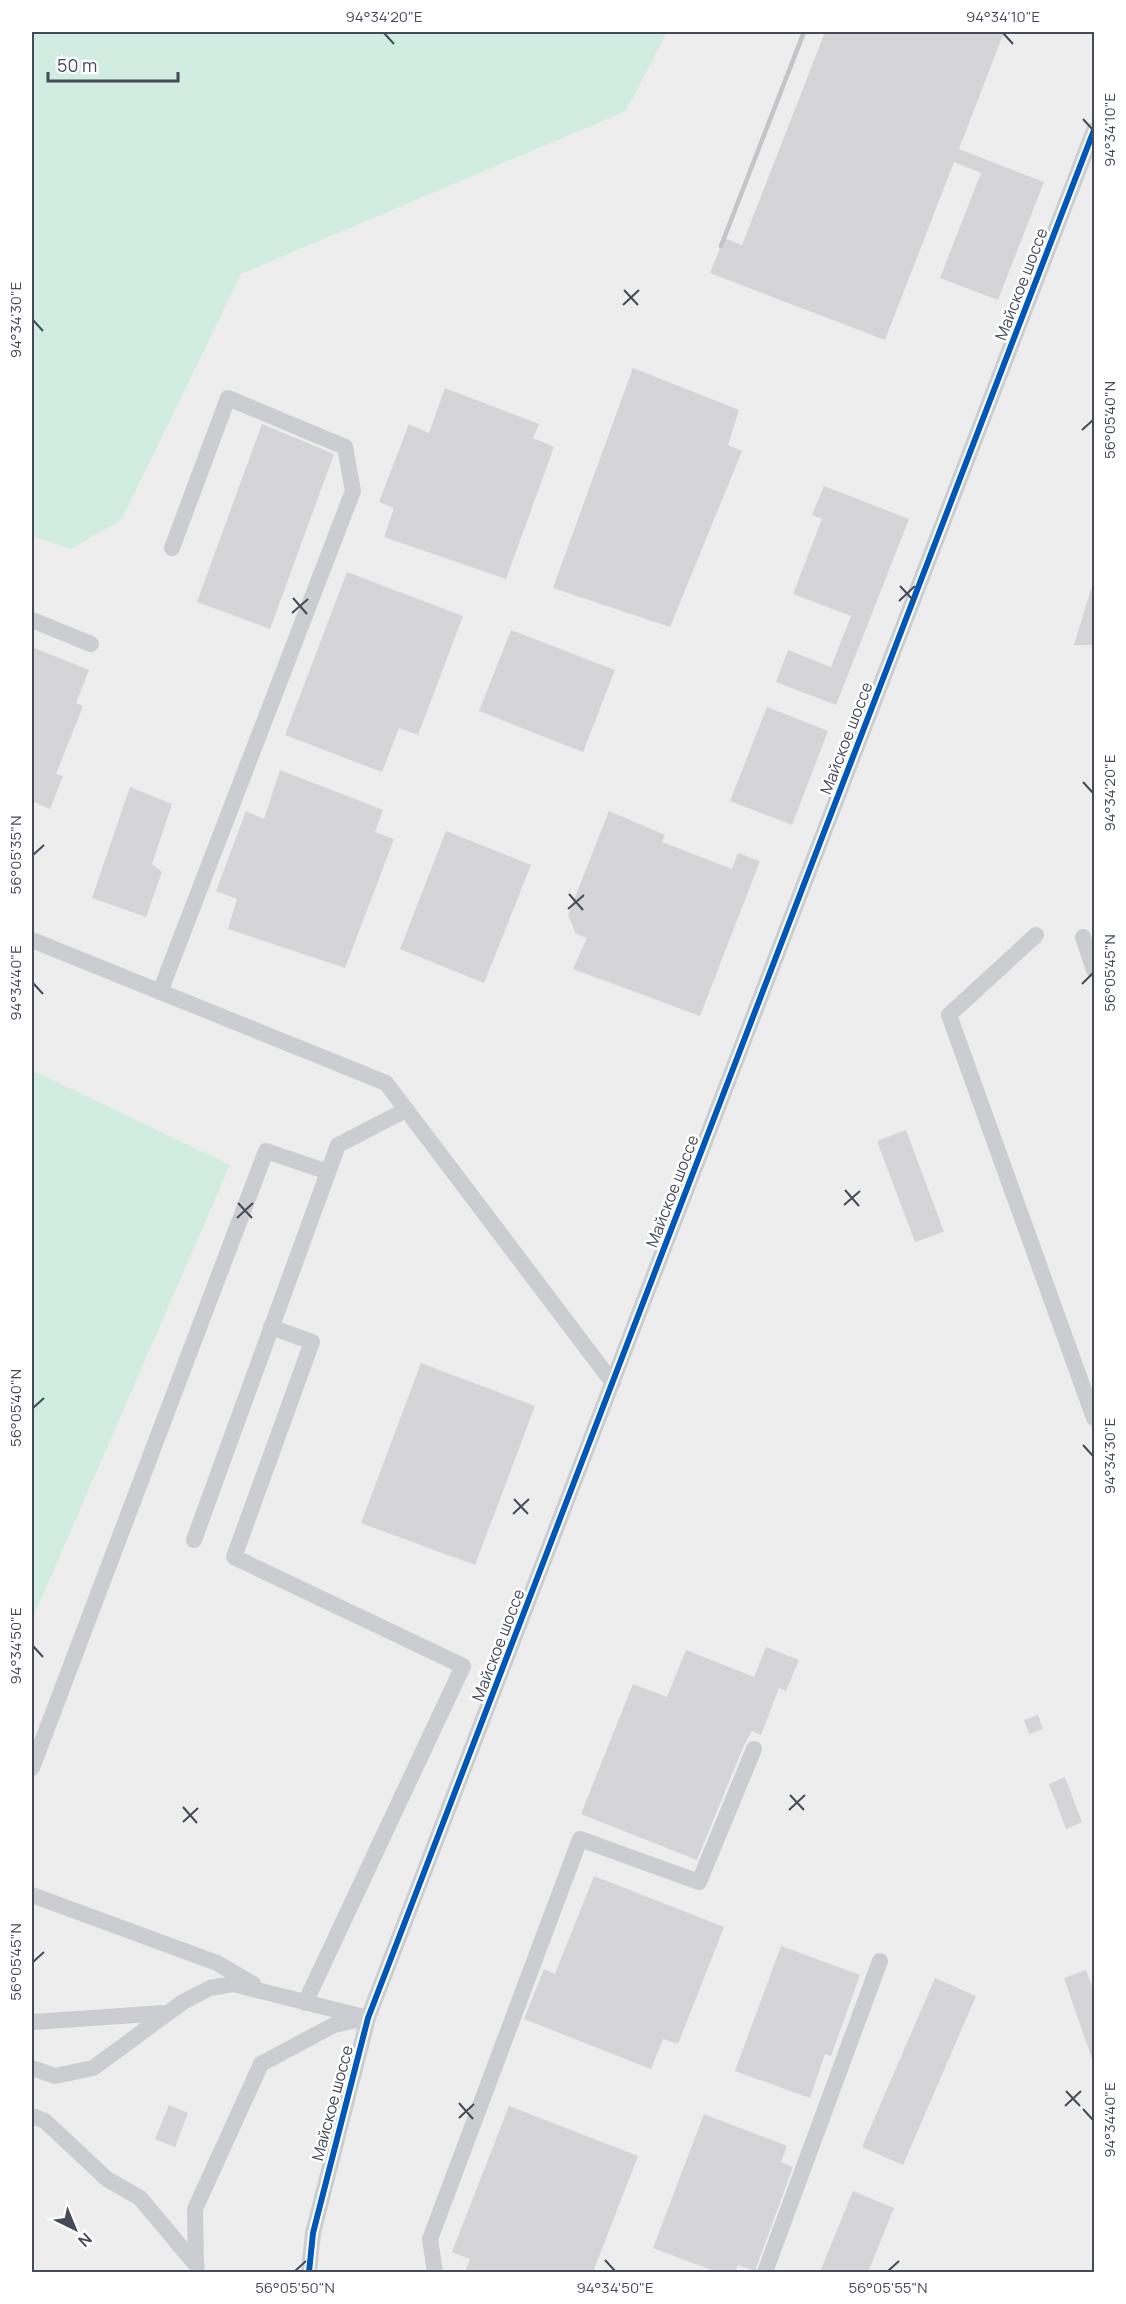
<svg xmlns="http://www.w3.org/2000/svg" width="1126" height="2304" font-family="Manrope,sans-serif">
<style>
.green{fill:#d1ede2}
.building{fill:#d5d5d7}
.lines{fill:none;stroke-linecap:round;stroke-linejoin:round}
.minor{stroke:#cbcdd0;stroke-width:16}
.rail{stroke:#c4c5c8;stroke-width:4.5}
.cycleway-casing{stroke:#fff;stroke-width:10}
.cycleway{stroke:#0057b8;stroke-width:6}
.ticks{fill:none;stroke:#454a59;stroke-width:2}
.labels{text-anchor:middle;dominant-baseline:central;stroke-width:5;stroke-linejoin:round;paint-order:stroke}
.street-label{font-size:16px;fill:#454a59;stroke:#fff}
.neatline{fill:none;stroke:#454a59;stroke-width:2}
.ticks-label{font-size:15px;text-anchor:middle;fill:#454a59}
</style>
<rect width="100%" height="100%" fill="#eeeded"/>
<!-- green -->
<g class="green">
<polygon points="32,32 667,32 626,111 241,274 122,519 71,549 32,536"/>
<polygon points="32,1070 230,1165 32,1620"/>
</g>
<!-- building -->
<g class="building">
<polygon points="825,32 1004,32 959,149 1044,182 998,300 940,278 981,173 954,162 885,340 710,273 724,238 742,245"/>
<polygon points="633,368 739,410 728,445 742,451 670,627 553,588"/>
<polygon points="445,388 539,424 533,438 554,447 506,579 384,537 394,508 379,502 409,424 429,433"/>
<polygon points="262,424 334,454 270,629 197,602"/>
<polygon points="824,486 909,519 836,705 776,682 788,650 831,667 851,616 793,594 822,519 812,515"/>
<polygon points="347,572 463,616 418,735 399,728 382,772 285,735"/>
<polygon points="1091,589 1095,589 1095,645 1074,645"/>
<polygon points="511,630 615,670 583,752 479,711"/>
<polygon points="32,647 89,670 76,703 83,706 56,774 63,776 50,809 32,801"/>
<polygon points="767,707 828,731 792,825 730,801"/>
<polygon points="280,770 383,810 375,832 394,839 345,968 228,929 237,899 216,891 246,811 264,819"/>
<polygon points="130,787 172,804 152,864 162,872 146,917 92,898"/>
<polygon points="609,811 665,835 662,842 732,869 738,853 760,861 700,1016 573,969 587,938 576,934 568,915"/>
<polygon points="446,831 531,865 484,983 400,949"/>
<polygon points="906,1130 944,1232 915,1242 877,1141"/>
<polygon points="421,1363 535,1406 475,1565 361,1523"/>
<polygon points="766,1647 799,1660 786,1691 779,1688 761,1735 752,1731 744,1745 697,1860 581,1814 633,1684 667,1697 686,1650 754,1677"/>
<polygon points="1038,1715 1043,1729 1029,1734 1024,1720"/>
<polygon points="1065,1777 1082,1822 1066,1829 1049,1784"/>
<polygon points="594,1876 724,1927 678,2044 663,2039 651,2069 524,2019 544,1969 555,1974"/>
<polygon points="781,1946 860,1975 831,2056 825,2054 810,2098 735,2071"/>
<polygon points="1086,1970 1095,1994 1095,2059 1092,2059 1064,1978"/>
<polygon points="935,1978 976,1996 903,2165 862,2147"/>
<polygon points="169,2105 188,2113 175,2147 155,2139"/>
<polygon points="509,2106 638,2156 593,2272 465,2272 470,2259 452,2252"/>
<polygon points="704,2114 787,2146 781,2162 793,2167 755,2271 738,2265 735,2272 717,2272 653,2248"/>
<polygon points="853,2191 894,2208 868,2272 820,2272"/>
</g>
<g class="lines">
<!-- minor -->
<g class="minor">
<polyline points="32,620 91,644"/>
<polyline points="1036,935 949,1015 1094,1418"/>
<polyline points="1083,937 1094,970"/>
<polyline points="32,940 386,1083 613,1383"/>
<polyline points="160,992 353,491 345,447 228,398 172,548"/>
<polyline points="271,1327 312,1342 234,1557 463,1666 305,2003"/>
<polyline points="194,1540 338,1145 406,1110"/>
<polyline points="32,1768 266,1151 328,1172"/>
<polyline points="32,1895 217,1963 253,1984"/>
<polyline points="32,2022 165,2013"/>
<polyline points="32,2068 55,2076 93,2068 183,2002 210,1988 233,1984 368,2018"/>
<polyline points="32,2116 45,2121 107,2179 140,2198 197,2266"/>
<polyline points="196,2264 195,2209 261,2064 334,2025 362,2019"/>
<polyline points="309,2272 313,2233 368,2018 1094,130"/>
<polyline points="435,2272 430,2239 580,1839 699,1882 754,1749"/>
<polyline points="765,2272 880,1961"/>
</g>
<!-- rail -->
<polyline class="rail" points="721,246 804,32"/>
<!-- cycleway casing -->
<g class="cycleway-casing">
<polyline id="cycleway" points="309,2272 313,2233 368,2018 1094,130"/>
</g>
<!-- cycleway -->
<use href="#cycleway" class="cycleway"/>
</g>
<!-- ticks -->
<path class="ticks" d="M 384,33 L 394,44M 1003,33 L 1013,44M 1083,119 L 1093,130M 624,290 L 638,305M 623,305 L 639,290M 33,320 L 43,331M 1082,430 L 1093,420M 900,586 L 914,601M 293,598 L 307,614M 899,601 L 915,586M 292,613 L 308,599M 1083,782 L 1093,793M 33,855 L 44,845M 569,894 L 583,910M 568,909 L 584,895M 33,983 L 43,994M 1082,984 L 1093,973M 845,1190 L 859,1206M 238,1203 L 252,1218M 844,1205 L 860,1191M 237,1218 L 253,1203M 33,1408 L 44,1398M 1083,1445 L 1093,1456M 514,1499 L 528,1514M 513,1514 L 529,1499M 33,1646 L 43,1657M 790,1795 L 804,1810M 183,1807 L 197,1823M 789,1810 L 805,1795M 183,1822 L 198,1808M 33,1962 L 44,1952M 1066,2091 L 1080,2106M 459,2103 L 473,2119M 1065,2106 L 1081,2091M 1083,2109 L 1093,2120M 459,2118 L 474,2104M 605,2260 L 615,2271M 295,2271 L 306,2261M 888,2271 L 899,2261"/>
<g class="labels">
<!-- street labels -->
<g class="street-label">
<text transform="translate(1021 284) rotate(-69)">Майское шоссе</text>
<text transform="translate(846 738) rotate(-69)">Майское шоссе</text>
<text transform="translate(672 1191) rotate(-69)">Майское шоссе</text>
<text transform="translate(498 1645) rotate(-69)">Майское шоссе</text>
<text transform="translate(332 2103) rotate(-75)">Майское шоссе</text>
</g>
</g>
<!-- border -->
<rect width="1126" height="2304" fill="none" stroke="#ffffff" stroke-width="66"/>
<!-- north arrow -->
<g transform="translate(75 2229) rotate(137)" stroke="#ffffff" stroke-width="4.5" paint-order="stroke">
<path d="M0-4.5L10 22L0 15L-10 22Z" fill="#454a59"/>
<text y="-9" font-size="16" font-weight="bold" text-anchor="middle" fill="#454a59">N</text>
</g>
<!-- scale -->
<path d="M48 72v9h130v-9" fill="none" stroke="#454a59" stroke-width="3"/>
<text x="57" y="72" font-size="18" fill="#454a59" stroke="#ffffff" stroke-width="4.5" paint-order="stroke">50 m</text>
<rect x="33" y="33" width="1060" height="2238" class="neatline"/>
<g class="ticks-label">
<text x="384" y="22">94°34'20"E</text>
<text x="1003" y="22">94°34'10"E</text>
<text transform="translate(1110 130) rotate(-90)" y="5">94°34'10"E</text>
<text transform="translate(16 320) rotate(-90)" y="5">94°34'30"E</text>
<text transform="translate(1110 420) rotate(-90)" y="5">56°05'40"N</text>
<text transform="translate(1110 793) rotate(-90)" y="5">94°34'20"E</text>
<text transform="translate(16 855) rotate(-90)" y="5">56°05'35"N</text>
<text transform="translate(1110 973) rotate(-90)" y="5">56°05'45"N</text>
<text transform="translate(16 983) rotate(-90)" y="5">94°34'40"E</text>
<text transform="translate(16 1408) rotate(-90)" y="5">56°05'40"N</text>
<text transform="translate(1110 1456) rotate(-90)" y="5">94°34'30"E</text>
<text transform="translate(16 1646) rotate(-90)" y="5">94°34'50"E</text>
<text transform="translate(16 1962) rotate(-90)" y="5">56°05'45"N</text>
<text transform="translate(1110 2120) rotate(-90)" y="5">94°34'40"E</text>
<text x="295" y="2293">56°05'50"N</text>
<text x="615" y="2293">94°34'50"E</text>
<text x="888" y="2293">56°05'55"N</text>
</g>
</svg>
